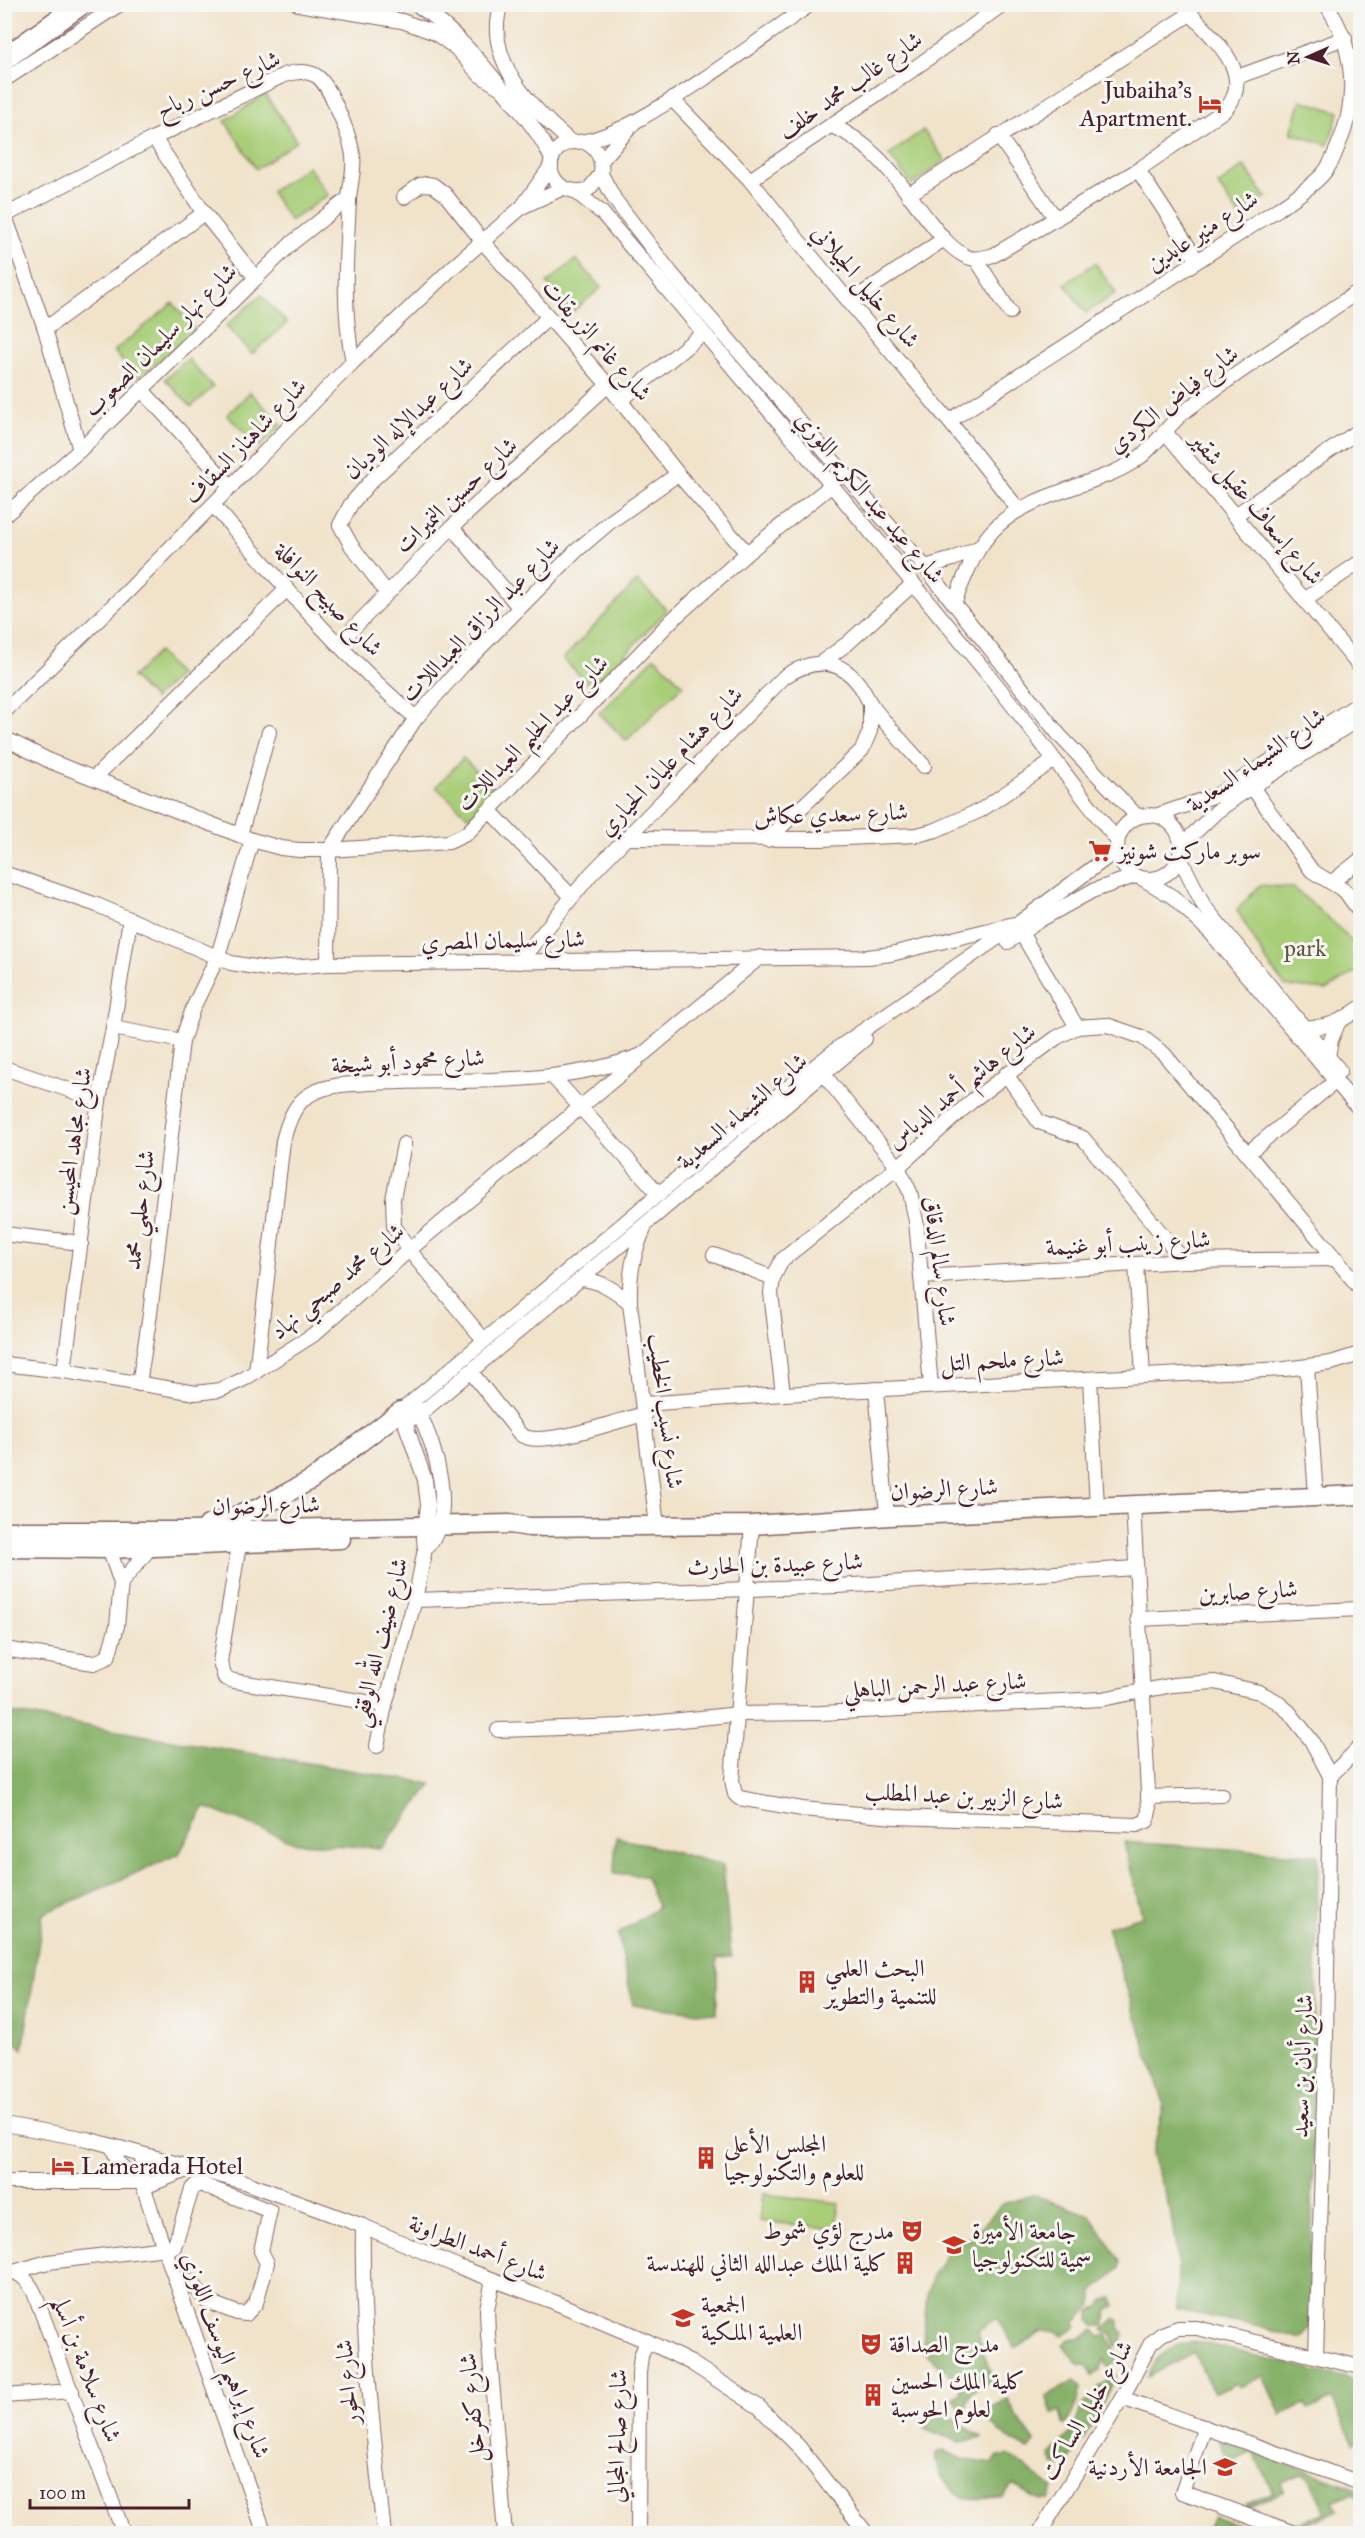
<svg xmlns="http://www.w3.org/2000/svg" width="1365" height="2538" font-family="'IM FELL Great Primer',Amiri,serif">
<style>
.green{fill:#a8ce78;stroke:#797652;stroke-width:1.5}
.forest{fill:#86b168;stroke:#68684a;stroke-width:1.5}
.lines{fill:none;stroke-linecap:round;stroke-linejoin:round}
.minor-casing{stroke:#846463;stroke-width:16}
.major-casing{stroke:#846463;stroke-width:21}
.highway-casing{stroke:#846463;stroke-width:24}
.minor{stroke:#fff;stroke-width:14}
.major{stroke:#fff;stroke-width:18}
.highway{stroke:#fff;stroke-width:21}
.labels{text-anchor:middle;dominant-baseline:central;stroke-width:6;stroke-linejoin:round;paint-order:stroke}
.street-label{font-size:24px;fill:#4a1f2b;stroke:#f6f6f2}
.poi-label{font-size:24px;fill:#4a1f2b;stroke:#f6f6f2;text-anchor:start}
.park-label{font-size:24px;fill:#665442;stroke:#f6f6f2}
</style>
<rect width="100%" height="100%" fill="#f6f6f2"/>
<filter id="ink" filterUnits="userSpaceOnUse"><feTurbulence type="fractalNoise" baseFrequency=".0167" numOctaves="2"/><feDisplacementMap in="SourceGraphic" scale="12" xChannelSelector="R" yChannelSelector="G"/><feConvolveMatrix kernelMatrix="1 2 1 2 8 2 1 2 1" color-interpolation-filters="sRGB"/></filter>
<filter id="wash" filterUnits="userSpaceOnUse"><feTurbulence type="fractalNoise" baseFrequency=".008" numOctaves="4" result="noise"/><feDisplacementMap in="SourceGraphic" scale="24" xChannelSelector="R" yChannelSelector="G"/><feGaussianBlur stdDeviation="1.35" result="paint"/><feColorMatrix in="noise" values="0 0 0 0 0 0 0 0 0 0 0 0 0 0 0 0 0 1.4 0 .05"/><feComposite in="paint" operator="in"/></filter>
<g filter="url(#wash)">
<rect width="100%" height="100%" fill="#f1e3ca"/>
<!-- green -->
<g class="green">
<polygon points="265,94 297,141 256,169 225,121"/>
<polygon points="1301,100 1339,112 1328,145 1291,133"/>
<polygon points="923,130 945,160 912,185 889,155"/>
<polygon points="308,166 328,195 290,221 271,192"/>
<polygon points="1244,166 1266,197 1239,216 1218,185"/>
<polygon points="576,259 601,288 571,313 547,283"/>
<polygon points="1095,263 1116,293 1086,313 1065,284"/>
<polygon points="261,295 287,323 252,354 226,326"/>
<polygon points="173,303 195,330 137,379 114,351"/>
<polygon points="188,359 213,387 191,407 165,379"/>
<polygon points="250,392 282,425 259,447 227,415"/>
<polygon points="637,581 667,610 593,688 563,659"/>
<polygon points="158,652 179,675 154,699 132,677"/>
<polygon points="655,657 683,685 626,741 599,713"/>
<polygon points="463,758 495,789 469,817 436,787"/>
<polygon points="1260,885 1294,888 1335,924 1360,950 1360,969 1326,990 1285,986 1269,965 1237,910"/>
<polygon points="763,2194 839,2203 836,2229 760,2221"/>
</g>
<!-- forest -->
<g class="forest">
<polygon points="5,1712 432,1784 382,1848 297,1843 205,1807 179,1854 43,1914 23,2049 5,2032"/>
<polygon points="616,1837 723,1865 731,1957 717,1958 717,2014 633,2005 618,1934 658,1907 645,1876 614,1873"/>
<polygon points="1124,1842 1318,1855 1310,2328 1302,2339 1252,2325 1177,2310 1178,2262 1170,2210 1152,2156 1164,2104 1107,1927 1142,1916"/>
<path d="M 1034,2195 L 1090,2215 L 1120,2261 L 1119,2269 L 1093,2292 L 1093,2305 L 1075,2323 L 1077,2327 L 1062,2336 L 1057,2331 L 1042,2332 L 1015,2348 L 997,2318 L 978,2330 L 983,2353 L 994,2379 L 971,2392 L 965,2409 L 960,2408 L 954,2398 L 962,2391 C 950,2372 940,2364 922,2351 L 927,2295 L 933,2275 L 951,2246 L 972,2237 L 1002,2204 Z"/>
<polygon points="1112,2298 1115,2305 1108,2311 1104,2326 1094,2326 1090,2321 1091,2311 1100,2306 1104,2300"/>
<polygon points="1116,2318 1119,2320 1119,2328 1124,2333 1121,2344 1115,2346 1112,2335 1103,2330"/>
<polygon points="1094,2330 1100,2337 1107,2335 1118,2358 1110,2368 1106,2365 1105,2359 1097,2372 1092,2376 1086,2365 1080,2365 1063,2345 1069,2339 1081,2337"/>
<path d="M 1195,2341 L 1360,2381 L 1360,2441 L 1354,2444 L 1332,2399 L 1308,2410 L 1305,2404 L 1281,2415 L 1263,2376 L 1240,2387 L 1238,2383 L 1214,2394 L 1194,2353 L 1148,2377 C 1160,2350 1167,2347 1195,2341 Z"/>
<polygon points="1116,2376 1094,2424 1066,2464 1060,2466 1054,2465 1050,2455 1074,2429 1082,2405 1093,2397 1100,2386"/>
<path d="M 1075,2381 L 1081,2387 C 1080,2397 1071,2418 1065,2425 L 1063,2424 L 1060,2411 L 1052,2413 L 1046,2396 Z"/>
<polygon points="1008,2398 1017,2417 1035,2442 1028,2449 1001,2434 982,2413"/>
<polygon points="938,2407 982,2438 960,2442 925,2429"/>
<polygon points="1219,2439 1360,2490 1360,2499 1358,2500 1353,2492 1334,2501 1339,2510 1298,2528 1296,2525 1325,2512 1311,2481 1304,2474 1281,2483 1284,2491 1246,2508 1245,2505 1273,2492 1253,2452 1229,2463"/>
<path d="M 943,2450 L 964,2460 L 993,2464 L 998,2457 L 1009,2455 L 1053,2488 L 1048,2500 L 1040,2500 L 1013,2485 L 1003,2497 C 992,2496 979,2501 969,2499 C 951,2496 933,2469 936,2452 Z"/>
<polygon points="1213,2516 1264,2533 1206,2533"/>
</g>
</g>
<g filter="url(#ink)">
<g class="lines">
<!-- minor casing -->
<g class="minor-casing">
<g id="minor">
<polyline points="298,4 402,21 435,33 456,48 480,75 504,90"/>
<path d="M 416,4 C 453,29 480,60 507,95 C 524,115 541,135 552,159"/>
<path d="M 501,4 C 482,59 533,110 571,142"/>
<polyline points="1237,77 1345,38"/>
<polyline points="4,80 120,4"/>
<polyline points="672,99 750,180 811,256 949,421 1018,509"/>
<path d="M 832,126 C 875,143 902,187 930,222 C 940,235 952,250 967,257 C 976,261 985,257 994,255 L 1138,170 L 1226,109 C 1259,71 1205,32 1182,4"/>
<polyline points="998,135 1056,219"/>
<polyline points="154,138 204,213 255,277"/>
<path d="M 584,142 C 598,148 603,159 601,174 L 589,189 C 561,199 537,169 559,148 C 568,140 575,143 585,141 C 598,139 624,128 636,121 C 697,87 753,44 811,4"/>
<polyline points="601,161 633,124"/>
<polyline points="1138,170 1197,260"/>
<polyline points="601,174 615,200 671,273 925,567 1060,736 1137,816"/>
<polyline points="750,180 901,78 1003,4"/>
<path d="M 576,192 L 602,213 C 735,369 866,525 995,683 C 1037,735 1075,789 1117,840"/>
<polyline points="908,195 1190,14"/>
<polyline points="404,197 420,185 427,184 433,185 445,194 483,242 608,385 678,474 747,553"/>
<polyline points="524,206 563,188"/>
<path d="M 4,216 L 154,138 L 284,75 C 293,72 305,70 315,75 C 330,82 351,140 353,156 C 355,172 349,187 349,202 C 346,255 342,310 353,362"/>
<polyline points="5,216 45,329 80,450"/>
<polyline points="976,259 1010,312"/>
<polyline points="850,302 944,239"/>
<polyline points="45,329 204,213"/>
<polyline points="142,390 231,487"/>
<polyline points="621,400 703,333"/>
<path d="M 949,421 L 1278,209 C 1293,199 1310,188 1322,175 C 1330,167 1334,156 1338,146 C 1359,100 1355,47 1326,4"/>
<polyline points="1166,433 1360,667"/>
<path d="M 213,505 C 278,579 342,655 416,718"/>
<polyline points="4,516 80,450 293,242 349,198"/>
<polyline points="1234,516 1360,430"/>
<polyline points="452,527 519,607"/>
<polyline points="925,567 953,559 978,548"/>
<polyline points="387,593 351,545 340,525 351,504 372,480 548,318"/>
<polyline points="1304,600 1360,562"/>
<path d="M 954,604 C 982,528 999,513 1074,487 C 1096,479 1117,473 1136,460 C 1157,446 1168,423 1188,409 C 1244,367 1303,330 1360,290"/>
<polyline points="339,643 452,527 608,385"/>
<polyline points="822,662 848,643 913,584"/>
<polyline points="4,712 131,588 353,362 452,268 522,207 551,166"/>
<polyline points="4,738 52,762 252,840 281,848 299,850 329,850 449,842 466,834 473,827 671,621 747,553 832,485"/>
<polyline points="94,778 287,589"/>
<polyline points="1252,787 1312,871 1345,891 1360,912"/>
<polyline points="490,811 571,896"/>
<circle cx="1149" cy="847" r="32"/>
<polyline points="1158,815 1219,794 1360,703"/>
<polyline points="240,835 269,732"/>
<polyline points="626,838 821,839 917,835 936,830 981,810 1053,761"/>
<polyline points="767,840 862,750 870,731 870,704"/>
<polyline points="1182,845 1216,812 1238,796 1360,718"/>
<polyline points="1180,858 1204,906 1340,1071"/>
<polyline points="4,873 97,905 231,963 267,969 328,964 868,957 891,954 1014,924"/>
<polyline points="1143,879 1173,897 1211,933 1360,1110"/>
<polyline points="1332,882 1360,860"/>
<polyline points="1017,926 1077,1027"/>
<polyline points="1008,942 1040,920 1092,891 1135,876"/>
<path d="M 519,962 L 591,874 L 784,677 C 810,660 837,656 858,683 C 864,690 867,699 872,706 C 888,727 907,747 924,766"/>
<polyline points="328,964 329,850 416,718 463,665 576,551 610,522 678,474"/>
<path d="M 1303,1027 C 1327,1029 1342,1021 1360,1008"/>
<polyline points="113,1028 182,1041"/>
<polyline points="1328,1057 1331,1040 1338,1023"/>
<polyline points="817,1066 898,1167 910,1192 916,1221 931,1386"/>
<polyline points="4,1068 99,1100"/>
<polyline points="1006,1074 1039,1122 1083,1138 1184,1261"/>
<polyline points="553,1077 659,1194"/>
<polyline points="404,1144 393,1199 394,1226 409,1250 484,1340"/>
<polyline points="1248,1153 1336,1081"/>
<path d="M 644,1229 C 633,1254 629,1275 630,1303 L 657,1526"/>
<polyline points="4,1234 81,1243"/>
<polyline points="714,1255 773,1278"/>
<polyline points="1136,1264 1143,1376"/>
<polyline points="921,1277 1184,1261 1337,1259"/>
<path d="M 583,1279 C 603,1282 615,1290 630,1303"/>
<polyline points="4,1364 64,1371 196,1393 220,1390 244,1379 313,1335 409,1250 636,1061"/>
<polyline points="1307,1367 1316,1497"/>
<polyline points="64,1371 99,1100 113,1028 130,919"/>
<path d="M 256,1372 L 283,1141 C 292,1105 303,1090 341,1085 C 441,1076 547,1091 642,1055 L 760,957"/>
<path d="M 471,1372 L 520,1434 C 539,1451 620,1419 645,1414"/>
<polyline points="1090,1379 1097,1506"/>
<polyline points="139,1384 150,1314 182,1041 193,1008 218,956 252,840"/>
<polyline points="876,1389 887,1516"/>
<polyline points="783,1394 771,1293 773,1278 782,1260 898,1167 973,1100 1056,1038 1077,1027 1107,1025 1142,1037 1164,1054 1360,1288"/>
<polyline points="644,1404 783,1394 1285,1369 1331,1363 1360,1354"/>
<path d="M 416,1407 C 435,1444 459,1516 425,1549"/>
<polyline points="406,1422 420,1414 865,1039"/>
<polyline points="752,1525 732,1780 735,1794 739,1798 802,1809 895,1817 1137,1825 1147,1821 1149,1811 1133,1505"/>
<polyline points="239,1545 220,1662 225,1678 234,1681 385,1705"/>
<polyline points="121,1583 150,1548"/>
<polyline points="415,1600 837,1586 1136,1568"/>
<polyline points="1138,1619 1360,1609"/>
<polyline points="4,1649 94,1663 108,1657 117,1626 121,1583 109,1549"/>
<polyline points="498,1730 622,1726 739,1714 821,1713 1102,1699 1173,1685 1215,1682 1259,1692 1276,1701 1289,1712 1311,1740 1330,1776 1326,2038 1316,2356"/>
<polyline points="377,1746 385,1705 415,1600 425,1549 424,1538 428,1505 425,1480 401,1411 744,1122 838,1048 1016,925 1117,850"/>
<polyline points="1330,1776 1360,1747"/>
<polyline points="1148,1797 1222,1795"/>
<polyline points="4,2124 87,2139 244,2182 363,2226 459,2267 554,2302 647,2341 691,2363 759,2407 799,2447 867,2534"/>
<polyline points="112,2146 119,2164 140,2183"/>
<polyline points="142,2155 143,2185 152,2213 265,2534"/>
<polyline points="4,2182 139,2182"/>
<polyline points="149,2185 192,2168"/>
<path d="M 363,2226 C 361,2329 373,2431 384,2534"/>
<path d="M 4,2270 C 19,2271 27,2279 34,2292 L 124,2534"/>
<polyline points="17,2271 48,2262 174,2247 192,2189 196,2185 203,2185 270,2211 261,2251 267,2263 256,2303 246,2314 237,2313 206,2301 191,2281 175,2278"/>
<polyline points="493,2280 487,2309 488,2334 505,2534"/>
<polyline points="4,2396 72,2391"/>
<polyline points="1122,2398 1360,2483"/>
<polyline points="1205,2427 1182,2492 1297,2534"/>
<polyline points="638,2534 639,2373 641,2356 647,2341"/>
<polyline points="1039,2534 1122,2398 1151,2343 1162,2334 1178,2328 1197,2328 1360,2367"/>
</g>
</g>
<!-- major casing -->
<g class="major-casing">
<g id="major">
<polyline points="208,1525 259,1508 311,1480 401,1411"/>
<polyline points="4,1531 190,1531 510,1524 529,1527 752,1525 890,1516 1360,1495"/>
<polyline points="4,1548 109,1549 341,1539"/>
</g>
</g>
<!-- highway casing -->
<g class="highway-casing">
<polyline id="highway" points="4,59 81,4"/>
</g>
<!-- minor -->
<use href="#minor" class="minor"/>
<!-- major -->
<use href="#major" class="major"/>
<!-- highway -->
<use href="#highway" class="highway"/>
</g>
</g>
<!-- icons -->
<defs>
<g id="hotel-bare" transform="scale(1.8)"><path d="M-6-4.5h1.5V1H6V5H4.5V3h-9V5H-6ZM-4 0a1.8 1.8 0 1 1 3.6 0ZM.5 0V-2.5h3Q6-2.5 6 0Z" fill="#c8321e" stroke="#f6f6f2" stroke-width="2.5" paint-order="stroke"/></g>
<g id="supermarket-bare" transform="scale(1.8)"><path d="M-6-5.5h2.5l.6 2H6L4.5 2H-2.5L-4.4-4H-6ZM-1.5 3.2a1.3 1.3 0 1 0 .1 0ZM3 3.2a1.3 1.3 0 1 0 .1 0Z" fill="#c8321e" stroke="#f6f6f2" stroke-width="2.5" paint-order="stroke"/></g>
<g id="building-bare" transform="scale(1.8)"><path d="M-4-6H4V6H1V3H-1V6H-4ZM-2.5-4.3h1.7v1.8h-1.7ZM.8-4.3h1.7v1.8H.8ZM-2.5-1h1.7V.8h-1.7ZM.8-1h1.7V.8H.8Z" fill="#c8321e" stroke="#f6f6f2" stroke-width="2.5" paint-order="stroke"/></g>
<g id="theatre-bare" transform="scale(1.8)"><path d="M-5-5.5Q0-4 5-5.5V0Q5 5 0 6Q-5 5-5 0ZM-3.3-2.5H-1v1.5H-3.3ZM1-2.5H3.3v1.5H1ZM-2.8 1Q0 5.5 2.8 1Z" fill="#c8321e" stroke="#f6f6f2" stroke-width="2.5" paint-order="stroke"/></g>
<g id="university-bare" transform="scale(1.8)"><path d="M0-5L7-2L0 1L-7-2ZM-4 1L0 2.5L4 1V4Q0 6-4 4Z" fill="#c8321e" stroke="#f6f6f2" stroke-width="2.5" paint-order="stroke"/></g>
</defs>
<g fill-rule="evenodd">
<use href="#hotel-bare" x="1210" y="104"/>
<use href="#supermarket-bare" x="1100" y="851"/>
<use href="#building-bare" x="807" y="1982"/>
<use href="#building-bare" x="706" y="2158"/>
<use href="#hotel-bare" x="63" y="2166"/>
<use href="#theatre-bare" x="912" y="2231"/>
<use href="#university-bare" x="954" y="2245"/>
<use href="#building-bare" x="905" y="2263"/>
<use href="#university-bare" x="683" y="2318"/>
<use href="#theatre-bare" x="871" y="2344"/>
<use href="#building-bare" x="873" y="2395"/>
<use href="#university-bare" x="1225" y="2467"/>
</g>
<g class="labels">
<!-- street labels -->
<g class="street-label">
<text transform="translate(218 84) rotate(-24)">شارع حسن رباح</text>
<text transform="translate(850 85) rotate(-35)">شارع غالب محمد خلف</text>
<text transform="translate(1202 231) rotate(-33)">شارع منير عابدين</text>
<text transform="translate(866 286) rotate(50)">شارع خليل الجيلاني</text>
<text transform="translate(160 340) rotate(-45)">شارع نهار سليمان الصعوب</text>
<text transform="translate(597 340) rotate(49)">شارع غانم الزريقات</text>
<text transform="translate(1173 399) rotate(-38)">شارع فياض الكردي</text>
<text transform="translate(408 418) rotate(-43)">شارع عبدالإله الوديان</text>
<text transform="translate(245 441) rotate(-46)">شارع شاهناز السقاف</text>
<text transform="translate(456 495) rotate(-43)">شارع حسين النميرات</text>
<text transform="translate(870 497) rotate(50)">شارع عيد عبد الكريم اللوزي</text>
<text transform="translate(1257 508) rotate(50)">شارع إسعاف عقيل شقير</text>
<text transform="translate(329 599) rotate(47)">شارع صبيح النوافلة</text>
<text transform="translate(480 620) rotate(-46)">شارع عبد الرزاق العبداللات</text>
<text transform="translate(532 733) rotate(-46)">شارع عبد الحليم العبداللات</text>
<text transform="translate(1256 760) rotate(-35)">شارع الشيماء السعدية</text>
<text transform="translate(670 761) rotate(-46)">شارع هشام عليان الحياري</text>
<text transform="translate(831 814) rotate(-2)">شارع سعدي عكاش</text>
<text transform="translate(503 940) rotate(-1)">شارع سليمان المصري</text>
<text transform="translate(408 1061) rotate(-3)">شارع محمود أبو شيخة</text>
<text transform="translate(961 1086) rotate(-39)">شارع هاشم أحمد الدباس</text>
<text transform="translate(742 1111) rotate(-41)">شارع الشيماء السعدية</text>
<text transform="translate(73 1141) rotate(-82)">شارع مجاهد المحيسن</text>
<text transform="translate(139 1210) rotate(-83)">شارع حلمي محمد</text>
<text transform="translate(1128 1243) rotate(-3)">شارع زينب أبو غنيمة</text>
<text transform="translate(940 1261) rotate(83)">شارع سالم الدقاق</text>
<text transform="translate(337 1281) rotate(-40)">شارع محمد صبحي نهاد</text>
<text transform="translate(1002 1360) rotate(-3)">شارع ملحم التل</text>
<text transform="translate(666 1411) rotate(83)">شارع نسيب الخطيب</text>
<text transform="translate(944 1489) rotate(-3)">شارع الرضوان</text>
<text transform="translate(266 1505) rotate(-1)">شارع الرضوان</text>
<text transform="translate(775 1564) rotate(-2)">شارع عبيدة بن الحارث</text>
<text transform="translate(1248 1591) rotate(-3)">شارع صابرين</text>
<text transform="translate(379 1642) rotate(-76)">شارع ضيف الله الوقفي</text>
<text transform="translate(935 1685) rotate(-3)">شارع عبد الرحمن الباهلي</text>
<text transform="translate(964 1796) rotate(3)">شارع الزبير بن عبد المطلب</text>
<text transform="translate(1302 2066) rotate(-88)">شارع أبان بن سعيد</text>
<text transform="translate(478 2248) rotate(21)">شارع أحمد الطراونة</text>
<text transform="translate(226 2355) rotate(70)">شارع إبراهيم اليوسف اللوزي</text>
<text transform="translate(87 2369) rotate(69)">شارع سلامة بن أسلم</text>
<text transform="translate(347 2382) rotate(-95)">شارع الحور</text>
<text transform="translate(472 2408) rotate(-95)">شارع كفرخل</text>
<text transform="translate(1086 2410) rotate(-59)">شارع خليل الساكت</text>
<text transform="translate(617 2436) rotate(-89)">شارع صالح المجالي</text>
</g>
<!-- poi labels -->
<g class="poi-label">
<text x="1192" y="90" text-anchor="end">Jubaiha's<tspan x="1192" dy="28">Apartment.</tspan></text>
<text x="1118" y="851">سوبر ماركت شونيز</text>
<text x="825" y="1968">البحث العلمي<tspan x="825" dy="28">للتنمية والتطوير</tspan></text>
<text x="724" y="2144">المجلس الأعلى<tspan x="724" dy="28">للعلوم والتكنولوجيا</tspan></text>
<text x="81" y="2166">Lamerada Hotel</text>
<text x="894" y="2231" text-anchor="end">مدرج لؤي شموط</text>
<text x="972" y="2231">جامعة الأميرة<tspan x="972" dy="28">سمية للتكنولوجيا</tspan></text>
<text x="887" y="2263" text-anchor="end">كلية الملك عبدالله الثاني للهندسة</text>
<text x="701" y="2304">الجمعية<tspan x="701" dy="28">العلمية الملكية</tspan></text>
<text x="889" y="2344">مدرج الصداقة</text>
<text x="891" y="2381">كلية الملك الحسين<tspan x="891" dy="28">لعلوم الحوسبة</tspan></text>
<text x="1207" y="2467" text-anchor="end">الجامعة الأردنية</text>
</g>
<!-- park labels -->
<g class="park-label">
<text x="1305" y="948">park</text>
</g>
</g>
<!-- margin -->
<rect width="1365" height="2538" fill="none" stroke="#f6f6f2" stroke-width="24"/>
<!-- north arrow -->
<g transform="translate(1308 57) rotate(267)" stroke="#f6f6f2" stroke-width="4.5" paint-order="stroke">
<path d="M0-4.5L10 22L0 15L-10 22Z" fill="#4a1f2b"/>
<text y="-9" font-size="16" font-weight="bold" text-anchor="middle" fill="#4a1f2b">N</text>
</g>
<!-- scale -->
<path d="M30 2499v9h159v-9" fill="none" stroke="#4a1f2b" stroke-width="3"/>
<text x="39" y="2499" font-size="18" fill="#4a1f2b" stroke="#f6f6f2" stroke-width="4.5" paint-order="stroke">100 m</text>
</svg>
